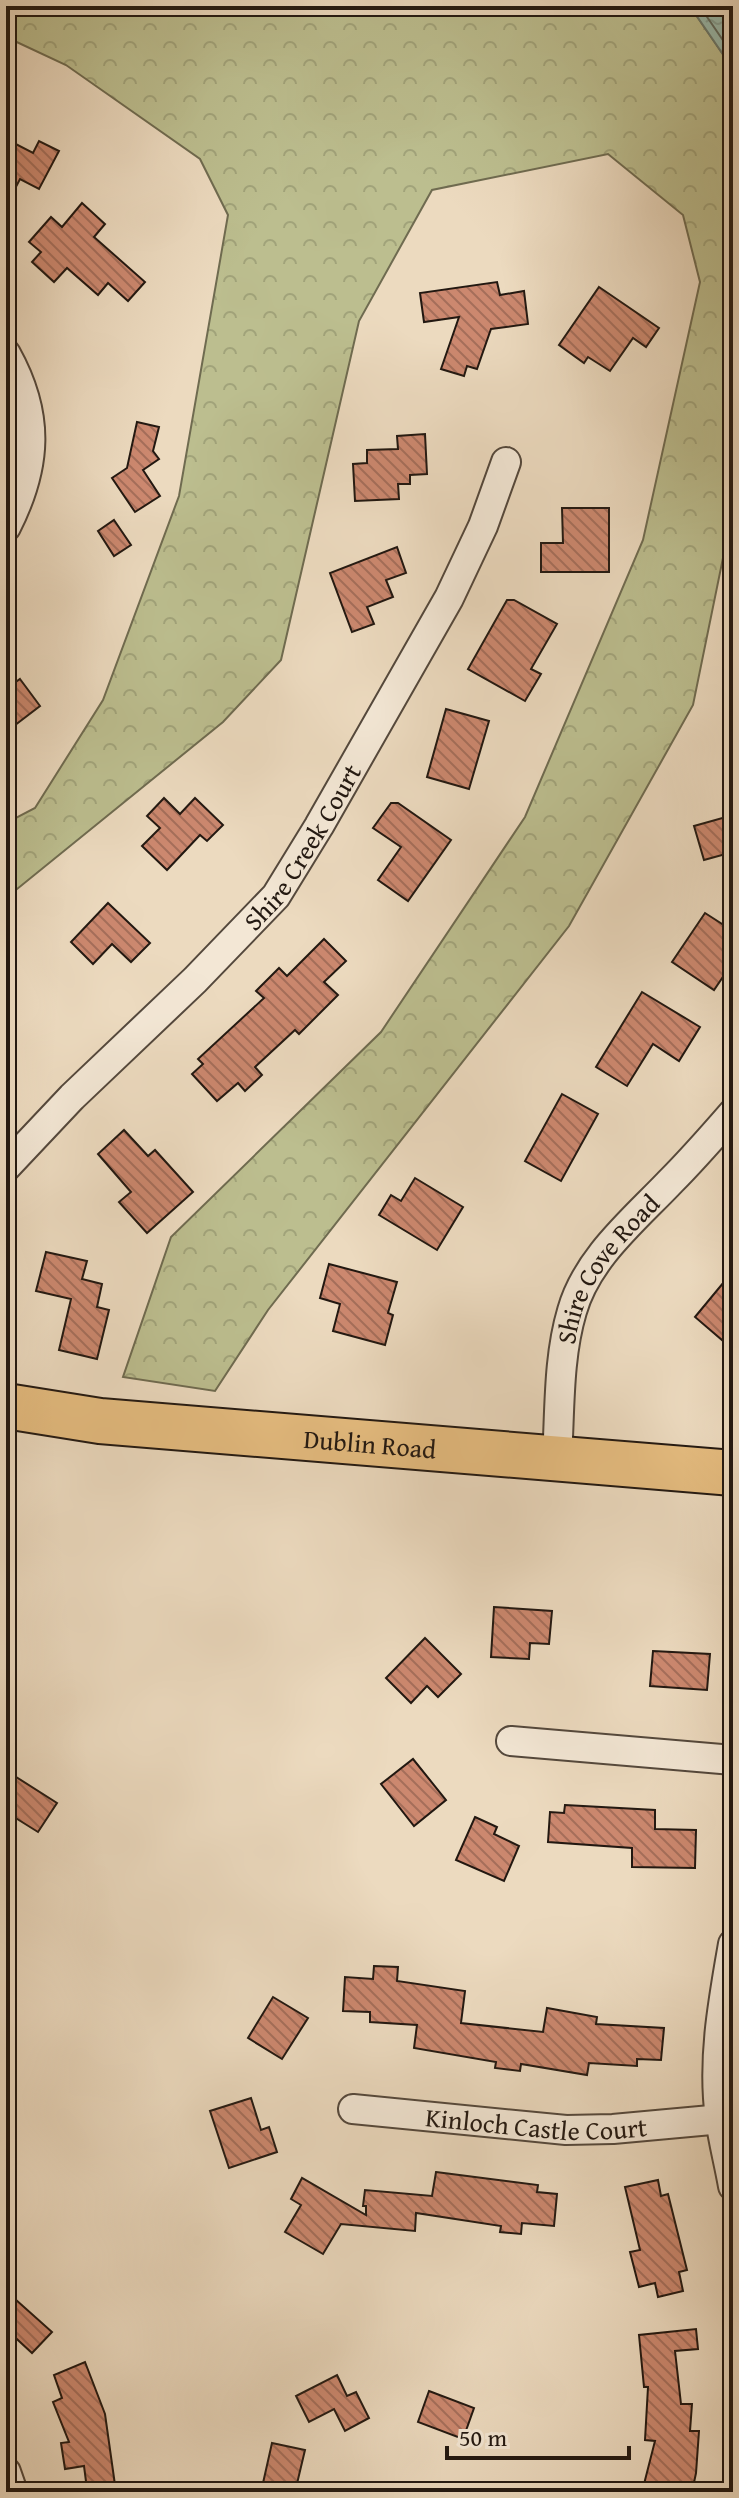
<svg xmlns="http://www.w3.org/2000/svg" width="739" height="2498" font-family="'Gentium Book Plus',serif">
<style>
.forest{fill:url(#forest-crowns);stroke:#6f6b50;stroke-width:2}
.water{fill:url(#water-ripples);stroke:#697a6f;stroke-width:2}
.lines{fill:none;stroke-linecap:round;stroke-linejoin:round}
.shore{stroke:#5e6a60;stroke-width:2}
.building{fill:url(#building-back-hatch);stroke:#221811;stroke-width:2}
.minor-casing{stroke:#54483c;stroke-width:32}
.primary-casing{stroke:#221811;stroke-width:48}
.minor{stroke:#f3e7d5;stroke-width:28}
.primary{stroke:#e6bd80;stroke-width:44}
.labels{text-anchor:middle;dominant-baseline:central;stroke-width:6;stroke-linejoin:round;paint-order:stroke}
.street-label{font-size:26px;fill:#221811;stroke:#f3e7d5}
</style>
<defs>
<pattern id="forest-crowns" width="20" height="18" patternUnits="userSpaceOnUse" patternTransform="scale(2)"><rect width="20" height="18" fill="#bcbe8f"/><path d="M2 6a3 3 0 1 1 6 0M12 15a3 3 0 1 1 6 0" fill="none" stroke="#a1a37a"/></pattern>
<pattern id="water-ripples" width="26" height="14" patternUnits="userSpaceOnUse" patternTransform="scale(2)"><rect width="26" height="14" fill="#99bbae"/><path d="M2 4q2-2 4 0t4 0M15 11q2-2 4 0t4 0" fill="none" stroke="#84a095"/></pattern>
<pattern id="building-back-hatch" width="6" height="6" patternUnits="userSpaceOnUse" patternTransform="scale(2)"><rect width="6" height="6" fill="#cc886f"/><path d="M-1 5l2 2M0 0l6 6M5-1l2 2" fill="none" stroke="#a56e5a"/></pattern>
</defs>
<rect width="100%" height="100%" fill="#ecdabf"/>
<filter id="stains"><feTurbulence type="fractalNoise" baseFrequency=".0025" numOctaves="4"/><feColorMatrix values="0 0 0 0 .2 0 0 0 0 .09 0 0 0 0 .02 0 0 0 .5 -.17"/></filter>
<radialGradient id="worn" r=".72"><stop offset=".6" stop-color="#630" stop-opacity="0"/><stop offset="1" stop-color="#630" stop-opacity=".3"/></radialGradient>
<!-- forest -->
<polygon class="forest" points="6,6 179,6 198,13 696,15 733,69 733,509 693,705 569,926 268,1310 215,1391 123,1377 171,1237 381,1032 525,817 643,540 700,282 683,215 608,154 432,190 359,321 281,660 223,722 6,898 6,823 35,808 103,700 179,496 228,215 200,159 66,65 6,37"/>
<!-- water -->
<polygon class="water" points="179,6 733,6 733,69 696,15 198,13"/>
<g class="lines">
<!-- shore -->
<polyline class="shore" points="427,6 697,7 703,11 733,55"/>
</g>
<!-- building -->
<g class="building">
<polygon points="6,139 33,153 39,141 59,151 39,189 20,179 6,206"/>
<polygon points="82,203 105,224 94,237 145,282 128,301 108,283 98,295 67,268 54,282 32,262 41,252 29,242 51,217 62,227"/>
<polygon points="497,282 500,295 524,291 528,324 491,329 477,369 467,366 464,376 441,369 459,317 424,322 420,293"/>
<polygon points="599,287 659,328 646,347 633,338 610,371 588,357 584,363 559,345"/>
<polygon points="137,422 159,427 153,451 159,459 143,470 160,496 135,512 112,478 127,468"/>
<polygon points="425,434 427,474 410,475 410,484 398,484 399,499 355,501 353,464 367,463 367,450 398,449 397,436"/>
<polygon points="562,508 609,508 609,572 541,572 541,543 563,543"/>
<polygon points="114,520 131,545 114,556 98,531"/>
<polygon points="397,547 406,573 386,580 393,597 367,607 374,624 352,632 330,573"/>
<polygon points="507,600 514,600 557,624 531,669 541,674 525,701 468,669"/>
<polygon points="20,679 40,706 6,732 6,689"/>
<polygon points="446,709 489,721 469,789 427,777"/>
<polygon points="164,798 180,814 195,798 223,825 207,841 200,835 167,870 142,846 160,828 147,816"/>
<polygon points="391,803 398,803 451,840 408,901 378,880 401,847 373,828"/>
<polygon points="733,815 733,852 704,860 694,826"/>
<polygon points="108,903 150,943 131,962 112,944 93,964 71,942"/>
<polygon points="705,913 733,931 733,962 714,990 672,962"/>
<polygon points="324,939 346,961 324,982 338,995 299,1034 295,1030 255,1067 262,1075 245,1091 238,1083 217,1101 192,1074 203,1064 198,1059 264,998 256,991 279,968 287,976"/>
<polygon points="642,992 700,1027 679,1061 653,1044 627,1086 596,1067"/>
<polygon points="562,1094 598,1114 561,1181 525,1161"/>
<polygon points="124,1130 148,1156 155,1150 193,1192 147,1233 119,1202 131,1192 98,1154"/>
<polygon points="415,1178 463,1207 437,1250 379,1215 391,1195 401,1201"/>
<polygon points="46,1252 87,1261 82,1279 102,1284 97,1307 109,1310 97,1359 59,1350 71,1299 36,1291"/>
<polygon points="329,1264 397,1282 388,1313 393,1315 385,1345 333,1331 340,1304 320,1298"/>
<polygon points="733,1271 733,1327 722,1340 695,1317"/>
<polygon points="494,1607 552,1611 549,1644 530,1643 529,1659 491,1657"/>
<polygon points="425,1638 461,1674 438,1697 427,1686 411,1703 386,1678"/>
<polygon points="653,1651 710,1654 707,1690 650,1686"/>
<polygon points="413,1759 446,1800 414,1826 381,1784"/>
<polygon points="13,1775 57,1803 38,1832 6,1812 6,1786"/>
<polygon points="565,1805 655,1810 655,1829 696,1830 695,1868 632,1867 632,1848 548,1842 550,1812 564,1813"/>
<polygon points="475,1817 497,1827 494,1834 519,1846 504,1881 456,1860"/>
<polygon points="374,1966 398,1967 397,1981 465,1991 461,2023 543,2032 547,2008 597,2017 596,2024 664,2028 661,2060 637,2059 637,2066 589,2063 587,2075 521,2064 520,2071 495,2068 496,2062 414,2048 417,2025 370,2022 370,2012 343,2011 345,1977 373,1979"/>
<polygon points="273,1997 308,2018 282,2059 248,2038"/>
<polygon points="251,2098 261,2130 269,2127 277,2152 229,2168 210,2111"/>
<polygon points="436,2172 538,2185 537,2192 557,2194 554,2226 522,2223 521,2234 500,2232 501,2226 416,2213 415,2231 341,2224 323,2254 285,2232 301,2205 291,2199 302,2178 366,2215 366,2206 363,2206 365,2190 432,2196"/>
<polygon points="658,2180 661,2196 668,2194 687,2270 679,2272 683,2291 658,2297 655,2283 639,2287 630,2252 640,2250 625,2187"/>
<polygon points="15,2299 52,2332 32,2353 6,2329 6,2309"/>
<polygon points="696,2329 698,2349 675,2351 681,2404 692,2404 690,2431 699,2431 696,2473 692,2492 642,2492 655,2441 645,2440 648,2387 644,2387 639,2335"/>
<polygon points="85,2362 105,2414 115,2485 87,2489 84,2466 65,2469 61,2443 69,2442 53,2402 62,2398 54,2375"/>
<polygon points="337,2375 347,2396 356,2392 369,2418 345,2431 334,2409 309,2422 296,2396"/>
<polygon points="429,2391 474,2408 463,2439 418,2422"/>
<polygon points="272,2443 305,2450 295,2492 261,2492"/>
</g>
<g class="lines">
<!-- minor casing -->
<g class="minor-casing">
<g id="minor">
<path d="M 6,354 C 40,415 37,466 6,527"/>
<path id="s1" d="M 6,1167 L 72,1097 L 195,980 L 276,896 L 319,826 L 449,598 L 483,526 L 506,462"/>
<path id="s2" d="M 557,1458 C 560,1409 558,1358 572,1311 C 587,1258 634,1220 671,1181 C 693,1159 713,1136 733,1113"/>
<polyline points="511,1741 733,1760"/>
<path d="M 733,1944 C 723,2001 712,2060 720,2118 C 723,2141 729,2163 733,2186"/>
<path id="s3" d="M 353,2109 L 566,2130 L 613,2129 L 733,2118"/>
<polyline points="6,2472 13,2492"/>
</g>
</g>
<!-- primary casing -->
<g class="primary-casing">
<g id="primary">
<path id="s4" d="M 6,1406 L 100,1421 L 733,1473"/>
</g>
</g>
<!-- minor -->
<use href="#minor" class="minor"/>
<!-- primary -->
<use href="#primary" class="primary"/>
</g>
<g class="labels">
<!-- street labels -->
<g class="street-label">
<text stroke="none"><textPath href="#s1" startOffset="438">Shire Creek Court</textPath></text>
<text stroke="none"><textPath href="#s2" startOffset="202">Shire Cove Road</textPath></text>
<text stroke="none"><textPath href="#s4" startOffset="366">Dublin Road</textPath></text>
<text stroke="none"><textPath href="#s3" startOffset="184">Kinloch Castle Court</textPath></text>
</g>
</g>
<!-- margin -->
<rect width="739" height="2498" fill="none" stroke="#ecdabf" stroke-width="32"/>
<rect x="8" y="8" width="723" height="2482" fill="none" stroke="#221811" stroke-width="4"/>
<rect x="16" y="16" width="707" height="2466" fill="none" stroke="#221811" stroke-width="2"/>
<!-- scale -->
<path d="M447 2446v12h182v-12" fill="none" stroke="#221811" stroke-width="4"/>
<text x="459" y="2446" font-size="24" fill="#221811" stroke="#f3e7d5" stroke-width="6" paint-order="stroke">50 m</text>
<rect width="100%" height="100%" filter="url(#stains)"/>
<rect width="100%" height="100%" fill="url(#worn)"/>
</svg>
